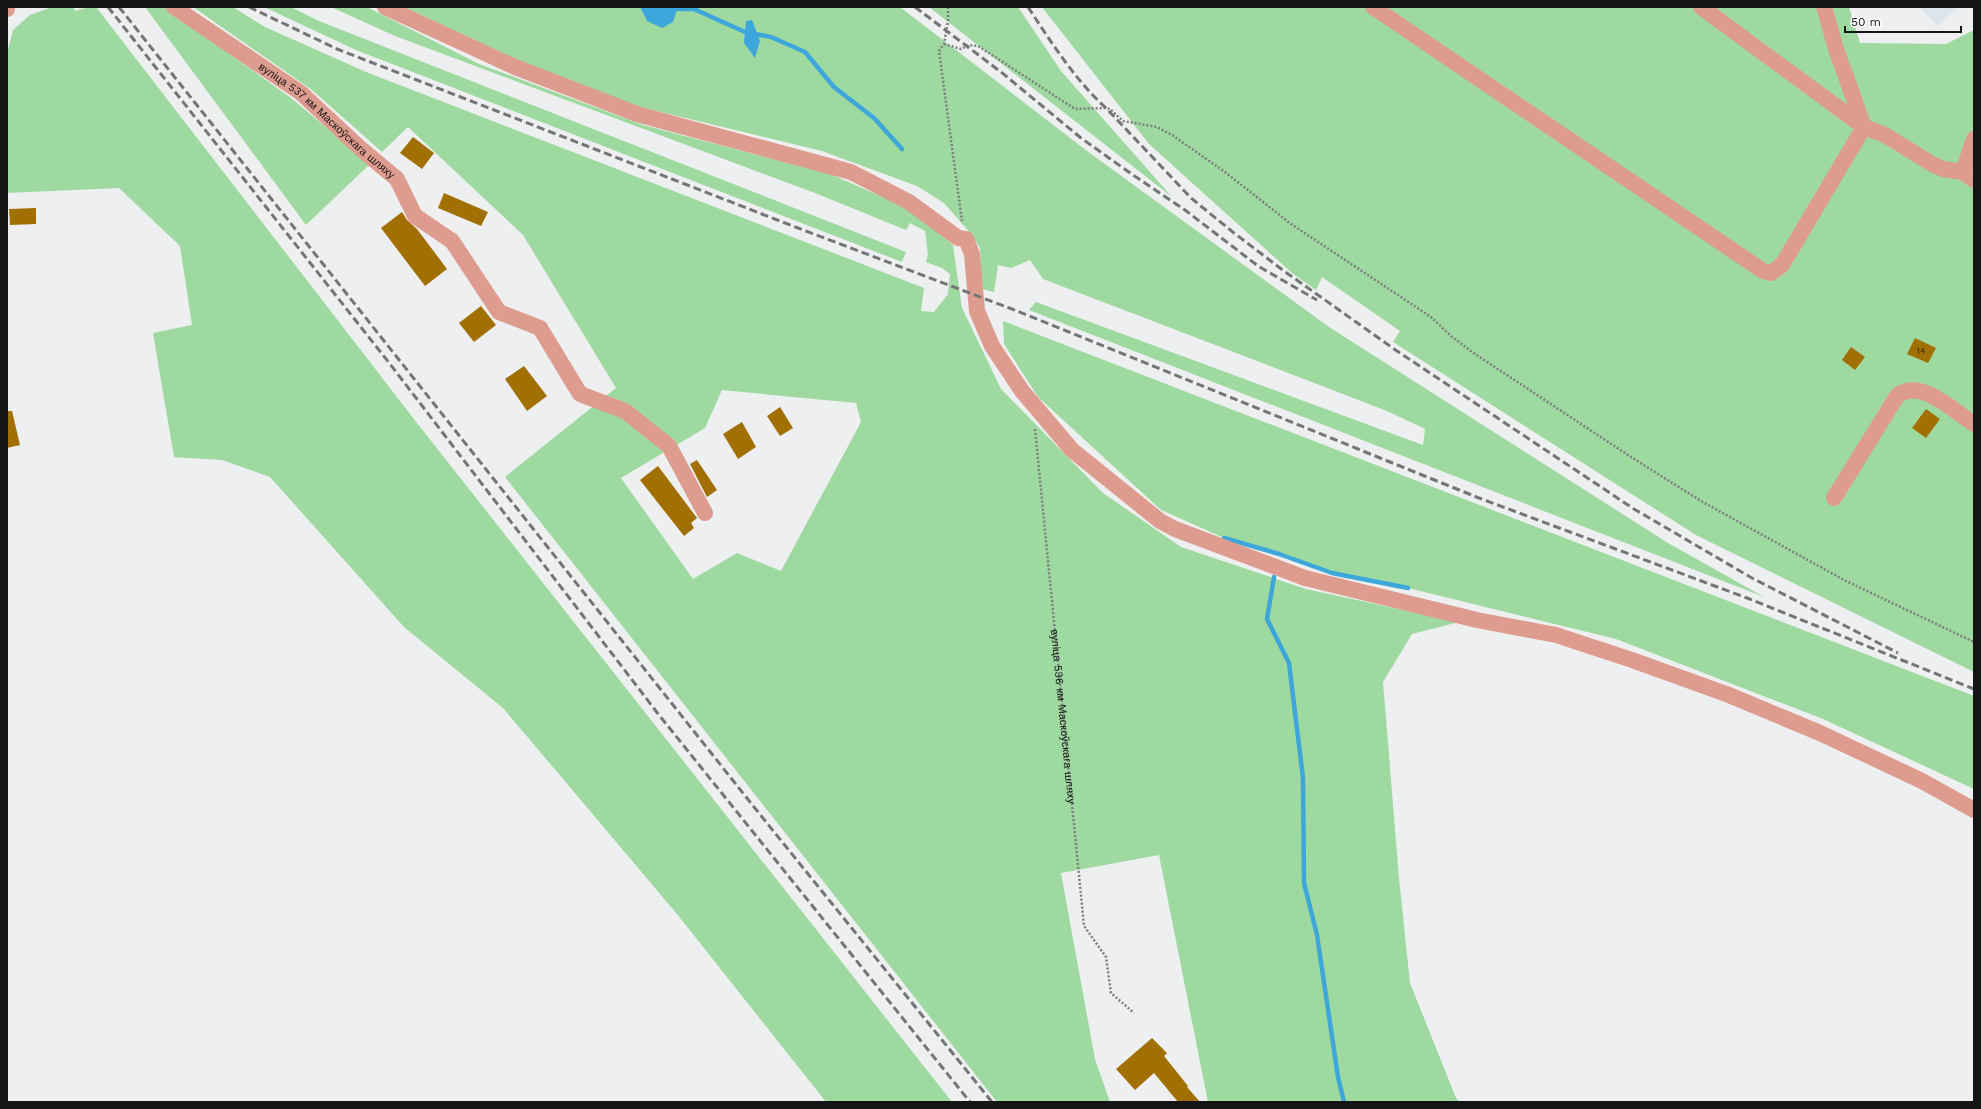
<svg xmlns="http://www.w3.org/2000/svg" width="1981" height="1109" font-family="'Work Sans',sans-serif">
<style>
.built{fill:#dce4ec}
.green{fill:#9eda9f;fill-rule:evenodd}
.water{fill:#3da7db}
.lines{fill:none;stroke-linecap:round;stroke-linejoin:round}
.stream{stroke:#3da7db;stroke-width:4.5}
.building{fill:#a26f01}
.path{stroke:#7c7d7f;stroke-width:2.5;stroke-dasharray:2 2;stroke-linecap:butt}
.minor{stroke:#de9c8f;stroke-width:16}
.rail{stroke:#737576;stroke-width:3;stroke-dasharray:8 4;stroke-linecap:butt}
.labels{text-anchor:middle;stroke-width:3;stroke-linejoin:round;paint-order:stroke}
.number-label{font-size:9px;fill:#372b10}
.street-label{font-size:11px;fill:#131415;stroke:#fafcfe}
</style>
<rect width="100%" height="100%" fill="#edeff1"/>
<!-- built -->
<path class="built" d="M 1920,7 L 1958,7 L 1937,26 Z"/>
<!-- green -->
<path class="green" d="M 52,7 L 73,7 L 75,11 L 89,7 L 96,7 L 417,423 L 952,1102 L 826,1102 L 677,914 L 503,708 L 404,627 L 270,477 L 222,460 L 174,457 L 153,333 L 192,325 L 180,246 L 119,188 L 7,193 L 7,54 L 13,30 L 30,15 Z
M 145,7 L 164,7 L 291,98 L 370,164 L 306,225 Z
M 193,7 L 233,7 L 265,27 L 366,72 L 924,288 L 921,311 L 934,312 L 948,294 L 950,274 L 942,268 L 926,262 L 928,254 L 925,231 L 910,223 L 906,230 L 815,193 L 395,36 L 331,7 L 367,7 L 479,64 L 643,125 L 830,174 L 908,208 L 953,245 L 962,308 L 1001,389 L 1103,493 L 1181,547 L 1306,589 L 1459,622 L 1412,634 L 1383,682 L 1399,878 L 1410,983 L 1456,1098 L 1460,1102 L 1208,1102 L 1159,855 L 1061,873 L 1095,1059 L 1110,1102 L 997,1102 L 505,477 L 616,388 L 523,235 L 408,127 L 382,152 L 312,90 ZM 722,390 L 856,403 L 861,422 L 781,571 L 737,553 L 693,579 L 621,478 L 705,428 Z
M 264,7 L 291,7 L 319,21 L 906,252 L 902,262 L 356,50 Z
M 404,7 L 640,7 L 647,21 L 677,9 L 674,7 L 900,7 L 1087,151 L 1329,327 L 1668,543 L 1764,597 L 1029,310 L 1036,302 L 1423,445 L 1425,429 L 1387,411 L 1043,279 L 1030,260 L 1011,268 L 998,265 L 994,292 L 982,289 L 980,248 L 971,234 L 944,203 L 917,186 L 822,151 L 628,104 L 529,65 Z
M 929,7 L 1018,7 L 1061,71 L 1172,197 Z
M 1042,7 L 1849,7 L 1860,43 L 1946,44 L 1974,30 L 1974,672 L 1696,535 L 1393,342 L 1400,331 L 1322,277 L 1316,290 L 1292,273 L 1149,144 Z
M 1003,321 L 1974,696 L 1974,789 L 1823,719 L 1616,639 L 1408,588 L 1332,573 L 1279,554 L 1224,538 L 1161,510 L 1038,397 L 1004,344 Z"/>
<!-- water -->
<path class="water" d="M 640,7 L 674,7 L 677,9 L 673,22 L 662,28 L 647,21 Z
M 752,20 L 760,41 L 755,58 L 744,43 L 746,21 Z"/>
<g class="lines">
<!-- stream -->
<path class="stream" d="M 677,9 L 694,9 L 745,32 L 771,37 L 805,52 L 834,87 L 874,118 L 902,149
M 1224,538 L 1279,554 L 1332,573 L 1408,588
M 1274,577 L 1267,619 L 1289,663 L 1303,778 L 1304,883 L 1317,935 L 1338,1077 L 1344,1102"/>
</g>
<!-- building -->
<path class="building" d="M 413,137 L 434,153 L 422,169 L 400,153 Z
M 444,193 L 488,212 L 481,226 L 438,208 Z
M 36,208 L 36,224 L 10,225 L 9,209 Z
M 402,212 L 407,220 L 417,229 L 447,269 L 425,286 L 381,228 Z
M 481,306 L 496,325 L 474,342 L 459,323 Z
M 1915,338 L 1936,348 L 1928,363 L 1907,354 Z
M 1851,347 L 1865,357 L 1855,370 L 1842,360 Z
M 524,366 L 547,396 L 527,411 L 505,379 Z
M 780,407 L 793,428 L 780,436 L 767,416 Z
M 1926,409 L 1940,419 L 1926,438 L 1912,428 Z
M 7,411 L 12,411 L 20,445 L 7,448 Z
M 742,422 L 756,447 L 738,459 L 723,434 Z
M 697,460 L 717,490 L 707,497 L 690,464 Z
M 658,466 L 697,518 L 691,523 L 694,528 L 684,536 L 640,480 Z
M 1152,1038 L 1167,1053 L 1164,1056 L 1188,1086 L 1187,1087 L 1200,1102 L 1178,1102 L 1154,1073 L 1135,1090 L 1116,1069 Z"/>
<g class="lines">
<!-- path -->
<g class="path">
<path d="M 948,7 L 948,21 L 944,44 L 939,51 L 962,221"/>
<path d="M 944,44 L 961,49 L 969,45 L 978,46 L 1075,109 L 1106,108 L 1110,109 L 1123,121 L 1157,127 L 1172,135 L 1225,172 L 1291,224 L 1431,317 L 1451,336 L 1472,352 L 1631,457 L 1701,501 L 1844,580 L 1974,642"/>
<path id="s1" d="M 1035,429 L 1084,926 L 1106,957 L 1111,993 L 1134,1013"/>
</g>
<!-- minor -->
<g class="minor">
<path id="s2" d="M 174,7 L 301,93 L 361,149 L 397,179 L 415,216 L 452,241 L 499,312 L 540,328 L 580,394 L 625,411 L 669,446 L 705,513"/>
<path d="M 385,7 L 515,67 L 637,114 L 851,172 L 909,202 L 958,238 L 966,239 L 972,254 L 977,311 L 992,346 L 1022,391 L 1072,450 L 1160,521 L 1175,529 L 1305,578 L 1477,620 L 1556,635 L 1632,660 L 1729,695 L 1820,733 L 1922,781 L 1974,810"/>
<path d="M 1373,7 L 1763,271 L 1771,273 L 1782,265 L 1864,127 L 1836,49 L 1824,7"/>
<path d="M 1701,7 L 1864,127 L 1885,135 L 1932,164 L 1943,169 L 1963,172 L 1974,180"/>
<path d="M 7,9 L 7,7"/>
<path d="M 1963,172 L 1974,139"/>
<path d="M 1834,498 L 1897,396 C 1919,377 1954,411 1974,424"/>
</g>
<!-- rail -->
<path class="rail" d="M 108,7 L 390,364 L 659,715 L 970,1102
M 119,7 L 754,807 L 992,1102
M 249,7 L 337,49 L 798,228 L 1012,309 L 1479,498 L 1747,598 L 1974,689
M 915,7 L 1001,72 L 1081,138 L 1133,175 L 1185,210 L 1258,266 L 1317,300
M 1028,7 C 1051,42 1075,80 1106,108 L 1191,198 L 1234,233 L 1284,271 L 1397,351 L 1634,509 L 1752,578 L 1898,653"/>
</g>
<g class="labels">
<!-- number labels -->
<g class="number-label">
<text x="1921" y="354">14</text>
</g>
<!-- street labels -->
<g class="street-label">
<text dy="4" stroke="none"><textPath href="#s2" startOffset="191">вуліца 537 км Маскоўскага шляху</textPath></text>
<text dy="4" stroke="none"><textPath href="#s1" startOffset="289">вуліца 536 км Маскоўскага шляху</textPath></text>
</g>
</g>
<!-- border -->
<rect width="1981" height="1109" fill="none" stroke="#131415" stroke-width="16"/>
<!-- scale -->
<path d="M1845 26v6h116v-6" fill="none" stroke="#131415" stroke-width="2"/>
<text x="1851" y="26" font-size="12" fill="#131415" stroke="#fafcfe" stroke-width="3" paint-order="stroke">50 m</text>
</svg>
